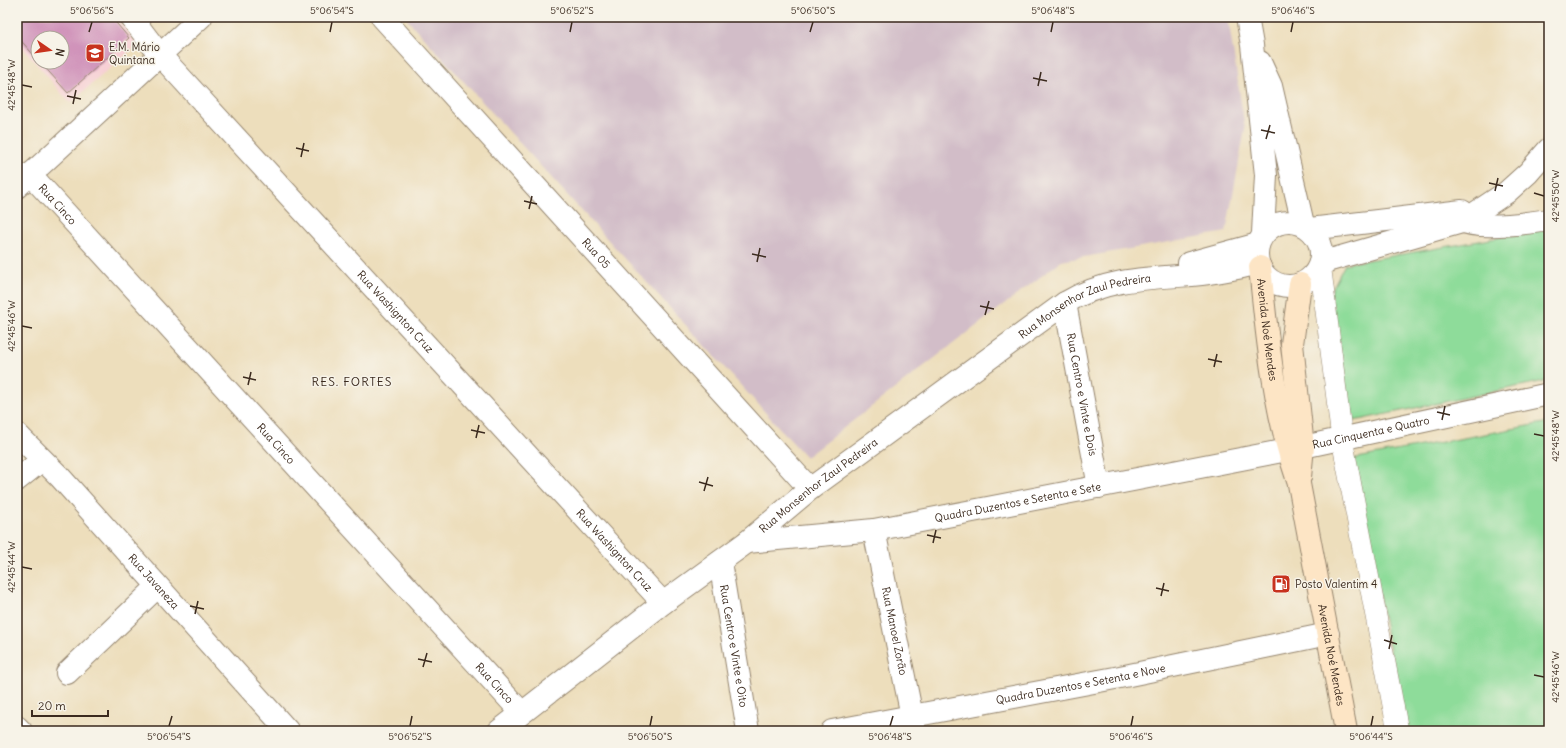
<svg xmlns="http://www.w3.org/2000/svg" width="1566" height="748" font-family="Delius,sans-serif">
<style>
.built{fill:#f7cfd4;fill-rule:evenodd}
.industrial{fill:#d2bdc8}
.green{fill:#8edc9a;stroke:#64835c}
.building{fill:#d093ba}
.lines{fill:none;stroke-linecap:round;stroke-linejoin:round}
.pedestrian-casing{stroke:#94846d;stroke-width:22}
.minor-casing{stroke:#94846d;stroke-width:24}
.tertiary-casing{stroke:#94846d;stroke-width:24}
.secondary-casing{stroke:#94846d;stroke-width:24}
.pedestrian{stroke:#fff;stroke-width:21}
.minor{stroke:#fff;stroke-width:22}
.tertiary{stroke:#fff;stroke-width:22}
.secondary{stroke:#fde5c5;stroke-width:22}
.ticks{fill:none;stroke:#3b2a1e;stroke-width:1.5}
.labels{text-anchor:middle;stroke-width:3;stroke-linejoin:round;paint-order:stroke}
.poi-label{font-size:11px;fill:#3b2a1e;stroke:#f7f3e8;text-anchor:start}
.street-label{font-size:11px;fill:#3b2a1e;stroke:#f7f3e8}
.neighbourhood-label{font-size:12px;letter-spacing:1px;fill:#3b2a1e;stroke:#f7f3e8}
.neatline{fill:none;stroke:#3b2a1e;stroke-width:1.5}
.ticks-label{font-size:10px;text-anchor:middle;fill:#3b2a1e}
</style>
<rect width="100%" height="100%" fill="#f7f3e8"/>
<filter id="ink" filterUnits="userSpaceOnUse"><feTurbulence type="fractalNoise" baseFrequency=".025" numOctaves="2"/><feDisplacementMap in="SourceGraphic" scale="8" xChannelSelector="R" yChannelSelector="G"/><feConvolveMatrix kernelMatrix="1 2 1 2 8 2 1 2 1" color-interpolation-filters="sRGB"/></filter>
<filter id="wash" filterUnits="userSpaceOnUse"><feTurbulence type="fractalNoise" baseFrequency=".012" numOctaves="4" result="noise"/><feDisplacementMap in="SourceGraphic" scale="16" xChannelSelector="R" yChannelSelector="G"/><feGaussianBlur stdDeviation="0.9" result="paint"/><feColorMatrix in="noise" values="0 0 0 0 0 0 0 0 0 0 0 0 0 0 0 0 0 1.4 0 .05"/><feComposite in="paint" operator="in"/></filter>
<g filter="url(#wash)">
<rect width="100%" height="100%" fill="#eddebc"/>
<!-- built -->
<path class="built" d="M 17,17 L 115,17 L 138,44 L 70,103 L 17,41 ZM 38,38 L 62,38 L 62,62 L 38,62 Z"/>
<!-- industrial -->
<path class="industrial" d="M 405,17 L 1228,17 L 1245,129 L 1226,232 L 1061,261 L 806,457 Z"/>
<!-- green -->
<path class="green" d="M 1549,229 L 1549,380 L 1344,423 L 1329,295 L 1345,264 Z
M 1549,422 L 1549,731 L 1406,731 L 1352,459 Z"/>
<g id="blocks">
<!-- building -->
<path class="building" d="M 17,17 L 111,17 L 129,38 L 68,93 L 40,62 L 62,62 L 62,38 L 38,38 L 38,60 L 17,36 Z"/>
</g>
</g>
<g filter="url(#ink)">
<use href="#blocks" fill-opacity="0" stroke="#94846d" stroke-width="1"/>
<g class="lines">
<!-- pedestrian casing -->
<g class="pedestrian-casing">
<path id="pedestrian" d="M 1320,263 L 1342,439 L 1398,731"/>
</g>
<!-- minor casing -->
<g class="minor-casing">
<g id="minor">
<path id="s1" d="M 131,17 L 160,55 L 663,603"/>
<path id="s2" d="M 382,17 L 810,489"/>
<path id="s3" d="M 30,174 L 521,712"/>
<path d="M 17,187 L 201,17"/>
<path d="M 1451,214 C 1455,216 1458,220 1461,221 C 1479,230 1529,223 1549,220"/>
<path d="M 1189,263 L 1258,244"/>
<path id="s4" d="M 1065,303 L 1099,487"/>
<path id="s5" d="M 17,434 L 60,477 L 288,731"/>
<path d="M 17,480 L 42,460"/>
<path id="s6" d="M 874,530 L 915,731"/>
<path id="s7" d="M 747,542 L 874,530 L 1303,447 L 1549,394"/>
<path id="s8" d="M 720,562 L 748,731"/>
<path d="M 67,673 L 157,587"/>
<path d="M 17,727 L 21,731"/>
<path id="s9" d="M 499,731 L 663,603 L 747,542 L 810,489 L 1065,303 C 1104,279 1147,278 1192,275 C 1214,273 1236,268 1258,264"/>
<path id="s10" d="M 832,731 L 1115,678 L 1328,634"/>
</g>
</g>
<!-- tertiary casing -->
<g class="tertiary-casing">
<path id="tertiary" d="M 1247,17 L 1252,45 L 1266,175 L 1263,233
M 1260,62 L 1271,86 L 1303,224
M1257 254a32 32 0 1 1 64 0a32 32 0 1 1-64 0Z
M 1310,229 L 1462,211
M 1320,263 L 1462,222 L 1507,192 L 1528,173 L 1549,149"/>
</g>
<!-- secondary casing -->
<g class="secondary-casing">
<g id="secondary">
<path id="s11" d="M 1260,267 C 1267,340 1275,415 1299,484 L 1346,731"/>
<path d="M 1300,284 L 1292,344 L 1303,447 L 1300,477"/>
</g>
</g>
<!-- pedestrian -->
<use href="#pedestrian" class="pedestrian"/>
<!-- minor -->
<use href="#minor" class="minor"/>
<!-- tertiary -->
<use href="#tertiary" class="tertiary"/>
<!-- secondary -->
<use href="#secondary" class="secondary"/>
</g>
</g>
<!-- ticks -->
<path class="ticks" d="M 89,32 L 92,22M 330,32 L 332,22M 570,32 L 572,22M 810,32 L 813,22M 1051,32 L 1053,22M 1291,32 L 1293,22M 1033,78 L 1047,81M 22,85 L 32,87M 1038,86 L 1041,72M 67,96 L 81,99M 73,104 L 76,90M 1261,130 L 1275,133M 1266,139 L 1270,125M 296,148 L 309,151M 301,157 L 304,143M 1489,183 L 1503,186M 1495,191 L 1498,178M 1534,193 L 1544,196M 524,201 L 537,204M 529,209 L 532,196M 752,254 L 766,257M 757,262 L 760,248M 980,306 L 994,309M 985,315 L 989,301M 22,326 L 32,328M 1208,359 L 1222,362M 1214,367 L 1217,354M 243,377 L 256,380M 248,385 L 251,372M 1437,412 L 1450,415M 1442,420 L 1445,406M 471,430 L 485,433M 1534,434 L 1544,436M 476,438 L 479,425M 699,482 L 713,486M 704,491 L 708,477M 927,535 L 941,538M 933,543 L 936,530M 22,567 L 32,569M 1156,588 L 1169,591M 1161,596 L 1164,583M 190,606 L 204,609M 195,614 L 198,601M 1384,640 L 1397,644M 1389,649 L 1392,635M 418,659 L 432,662M 423,667 L 427,653M 1534,675 L 1544,677M 169,726 L 172,716M 410,726 L 412,716M 650,726 L 652,716M 890,726 L 893,716M 1131,726 L 1133,716M 1371,726 L 1373,716"/>
<!-- icons -->
<defs>
<g id="school-square" transform="scale(1)"><rect x="-9" y="-9" width="18" height="18" rx="4" fill="#c8321e" stroke="#f7f3e8"/><path d="M0-5L7-2L0 1L-7-2ZM-4 1L0 2.5L4 1V4Q0 6-4 4Z" fill="#fff"/></g>
<g id="fuel-square" transform="scale(1)"><rect x="-9" y="-9" width="18" height="18" rx="4" fill="#c8321e" stroke="#f7f3e8"/><path d="M-5.5-6h7V0h2V4h1.3V-2.5L3-4.5l.8-.8L6-3V5H2.5V1h-1V6h-7ZM-4.2-4.7v3.2H.2V-4.7Z" fill="#fff"/></g>
</defs>
<g fill-rule="evenodd">
<use href="#school-square" x="95" y="53"/>
<use href="#fuel-square" x="1281" y="584"/>
</g>
<g class="labels">
<!-- poi labels -->
<g class="poi-label">
<text x="109" y="51">E.M. Mário<tspan x="109" dy="13">Quintana</tspan></text>
<text x="1295" y="588">Posto Valentim 4</text>
</g>
<!-- street labels -->
<g class="street-label">
<text dy="4" stroke="none"><textPath href="#s3" startOffset="41">Rua Cinco</textPath></text>
<text dy="4" stroke="none"><textPath href="#s2" startOffset="319">Rua 05</textPath></text>
<text dy="4" stroke="none"><textPath href="#s9" startOffset="727">Rua Monsenhor Zaul Pedreira</textPath></text>
<text dy="4" stroke="none"><textPath href="#s1" startOffset="396">Rua Washignton Cruz</textPath></text>
<text dy="4" stroke="none"><textPath href="#s11" startOffset="63">Avenida Noé Mendes</textPath></text>
<text dy="4" stroke="none"><textPath href="#s4" startOffset="93">Rua Centro e Vinte e Dois</textPath></text>
<text dy="4" stroke="none"><textPath href="#s7" startOffset="634">Rua Cinquenta e Quatro</textPath></text>
<text dy="4" stroke="none"><textPath href="#s3" startOffset="365">Rua Cinco</textPath></text>
<text dy="4" stroke="none"><textPath href="#s9" startOffset="403">Rua Monsenhor Zaul Pedreira</textPath></text>
<text dy="4" stroke="none"><textPath href="#s7" startOffset="274">Quadra Duzentos e Setenta e Sete</textPath></text>
<text dy="4" stroke="none"><textPath href="#s1" startOffset="720">Rua Washignton Cruz</textPath></text>
<text dy="4" stroke="none"><textPath href="#s5" startOffset="201">Rua Javaneza</textPath></text>
<text dy="4" stroke="none"><textPath href="#s6" startOffset="103">Rua Manoel Zorão</textPath></text>
<text dy="4" stroke="none"><textPath href="#s8" startOffset="85">Rua Centro e Vinte e Oito</textPath></text>
<text dy="4" stroke="none"><textPath href="#s11" startOffset="395">Avenida Noé Mendes</textPath></text>
<text dy="4" stroke="none"><textPath href="#s3" startOffset="689">Rua Cinco</textPath></text>
<text dy="4" stroke="none"><textPath href="#s10" startOffset="253">Quadra Duzentos e Setenta e Nove</textPath></text>
</g>
<!-- neighbourhood labels -->
<g class="neighbourhood-label">
<text x="352" y="386">RES. FORTES</text>
</g>
</g>
<!-- margin -->
<rect width="1566" height="748" fill="none" stroke="#f7f3e8" stroke-width="44"/>
<!-- north arrow -->
<g transform="translate(50 50) rotate(103)"><circle r="19" fill="#f7f3e8" stroke="#aca397"/>
<path d="M0-3L7 15L0 10L-7 15Z" fill="#c8321e"/>
<text y="-6" font-size="11" font-weight="bold" text-anchor="middle" fill="#3b2a1e">N</text>
</g>
<!-- scale -->
<path d="M32 710v6h76v-6" fill="none" stroke="#3b2a1e" stroke-width="2"/>
<text x="38" y="710" font-size="12" fill="#3b2a1e" stroke="#f7f3e8" stroke-width="3" paint-order="stroke">20 m</text>
<rect x="22" y="22" width="1522" height="704" class="neatline"/>
<g class="ticks-label">
<text x="92" y="14">5°06'56"S</text>
<text x="332" y="14">5°06'54"S</text>
<text x="572" y="14">5°06'52"S</text>
<text x="813" y="14">5°06'50"S</text>
<text x="1053" y="14">5°06'48"S</text>
<text x="1293" y="14">5°06'46"S</text>
<text transform="translate(11 85) rotate(-90)" y="4">42°45'48"W</text>
<text transform="translate(1555 196) rotate(-90)" y="4">42°45'50"W</text>
<text transform="translate(11 326) rotate(-90)" y="4">42°45'46"W</text>
<text transform="translate(1555 436) rotate(-90)" y="4">42°45'48"W</text>
<text transform="translate(11 567) rotate(-90)" y="4">42°45'44"W</text>
<text transform="translate(1555 677) rotate(-90)" y="4">42°45'46"W</text>
<text x="169" y="740">5°06'54"S</text>
<text x="410" y="740">5°06'52"S</text>
<text x="650" y="740">5°06'50"S</text>
<text x="890" y="740">5°06'48"S</text>
<text x="1131" y="740">5°06'46"S</text>
<text x="1371" y="740">5°06'44"S</text>
</g>
</svg>
